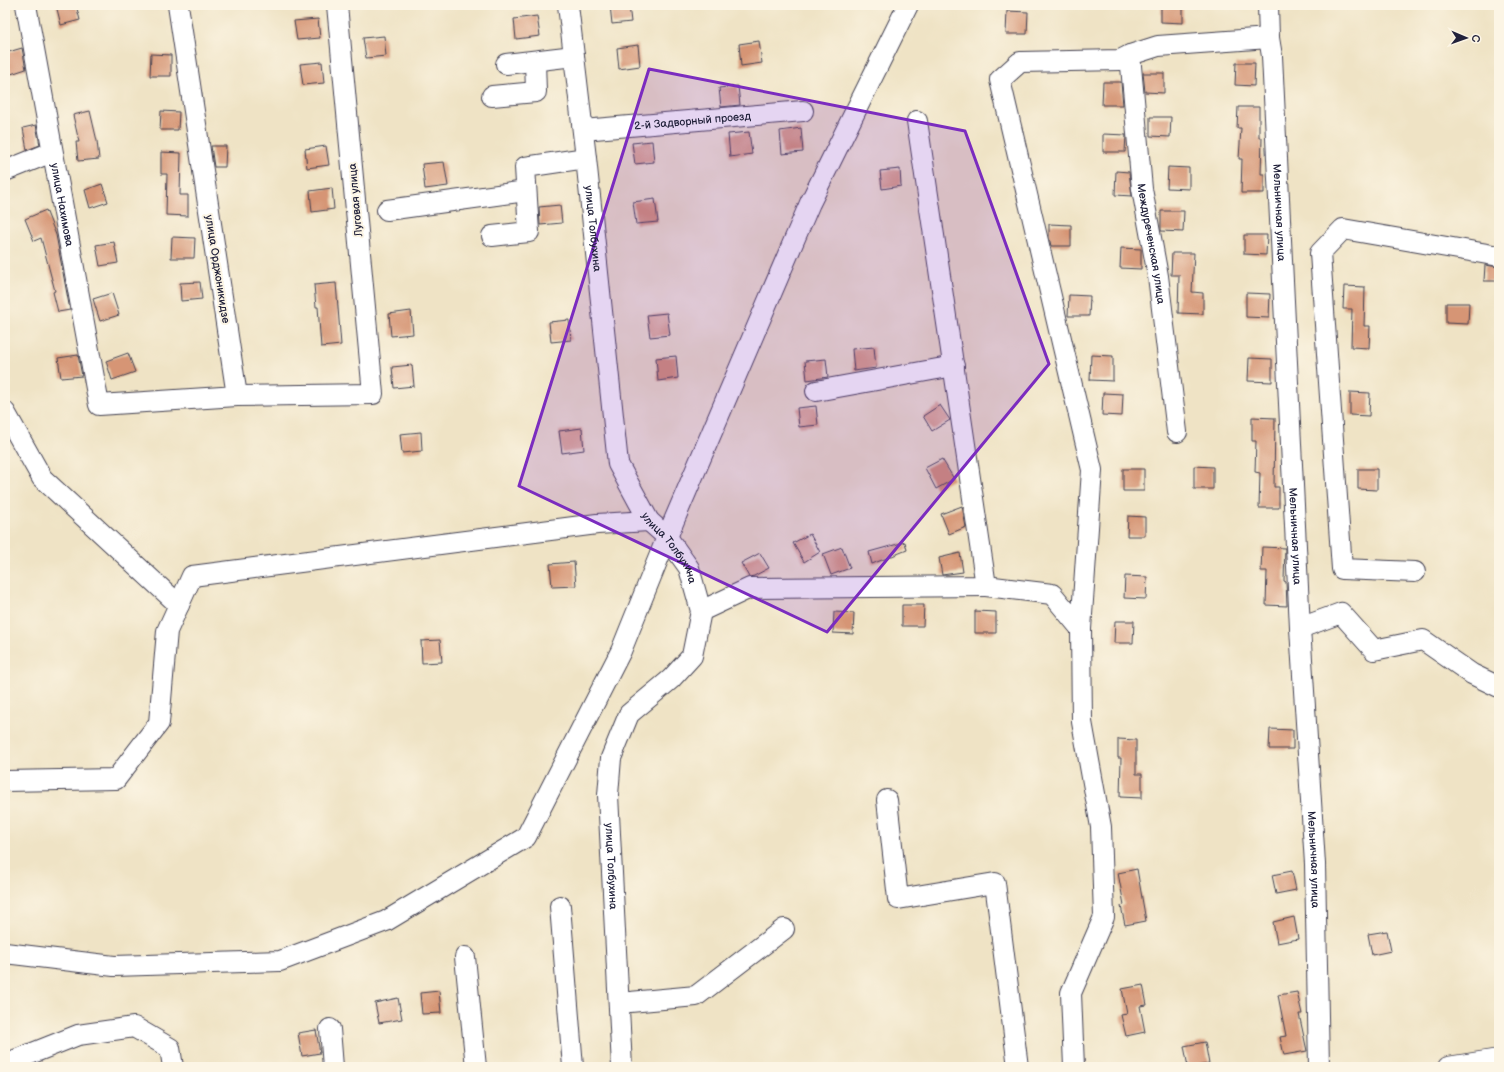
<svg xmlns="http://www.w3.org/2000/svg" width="1504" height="1072" font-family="'Balsamiq Sans',sans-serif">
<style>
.building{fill:#d69575}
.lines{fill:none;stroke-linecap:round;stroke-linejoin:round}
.minor-casing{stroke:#413f50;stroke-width:22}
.minor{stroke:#fff;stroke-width:20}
.marked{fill:#7b2cbf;fill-opacity:0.2;stroke:#7b2cbf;stroke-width:3;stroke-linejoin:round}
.labels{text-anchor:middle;stroke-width:4;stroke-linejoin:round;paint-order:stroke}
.street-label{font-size:11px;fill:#22223b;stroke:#fcf5e5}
</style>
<rect width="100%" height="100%" fill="#fcf5e5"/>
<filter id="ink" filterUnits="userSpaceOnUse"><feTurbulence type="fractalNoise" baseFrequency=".025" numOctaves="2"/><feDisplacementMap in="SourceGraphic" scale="8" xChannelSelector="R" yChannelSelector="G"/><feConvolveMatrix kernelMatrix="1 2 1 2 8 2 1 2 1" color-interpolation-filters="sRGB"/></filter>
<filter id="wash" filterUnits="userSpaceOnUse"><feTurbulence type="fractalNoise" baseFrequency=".012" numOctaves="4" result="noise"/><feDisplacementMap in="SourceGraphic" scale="16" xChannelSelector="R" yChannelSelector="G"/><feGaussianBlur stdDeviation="0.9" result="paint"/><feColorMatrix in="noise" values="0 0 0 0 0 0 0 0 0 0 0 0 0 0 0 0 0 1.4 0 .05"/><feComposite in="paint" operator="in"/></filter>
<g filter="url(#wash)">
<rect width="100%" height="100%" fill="#efe3c5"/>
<g id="blocks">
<!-- building -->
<path class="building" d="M 56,5 L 76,5 L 80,20 L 61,25 Z
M 610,5 L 629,5 L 631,22 L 612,24 Z
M 1161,5 L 1183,5 L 1183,23 L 1161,22 Z
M 1007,11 L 1028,12 L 1027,34 L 1006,34 Z
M 537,16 L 540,36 L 516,39 L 514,19 Z
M 318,19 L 320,38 L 297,40 L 294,21 Z
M 384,36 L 386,56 L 366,58 L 363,38 Z
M 759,41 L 762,63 L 741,66 L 739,44 Z
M 638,45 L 640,66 L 619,69 L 617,48 Z
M 22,48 L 26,69 L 11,74 L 5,53 Z
M 151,54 L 171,55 L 171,76 L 150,76 Z
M 322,62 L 324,83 L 303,85 L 300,64 Z
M 1236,63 L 1255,63 L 1254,86 L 1235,85 Z
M 1143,73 L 1164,73 L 1164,93 L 1145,92 Z
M 1103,82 L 1121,82 L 1123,105 L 1102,105 Z
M 738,86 L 740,105 L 721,107 L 719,88 Z
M 1238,107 L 1259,107 L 1259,138 L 1262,138 L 1261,174 L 1264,174 L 1264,193 L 1241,193 L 1242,159 L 1239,159 L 1241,128 L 1237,128 Z
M 90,111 L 97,141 L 99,159 L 78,161 L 76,142 L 79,142 L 73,115 Z
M 161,111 L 179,112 L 178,130 L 160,130 Z
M 1150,117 L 1171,117 L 1170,137 L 1150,136 Z
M 36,125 L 40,145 L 27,150 L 23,128 Z
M 801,128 L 803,152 L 782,154 L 780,131 Z
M 749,132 L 752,154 L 730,157 L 728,134 Z
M 1103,134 L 1126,135 L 1125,152 L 1103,152 Z
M 652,141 L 654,162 L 635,164 L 632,143 Z
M 211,146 L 226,146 L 225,167 L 214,167 Z
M 326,146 L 329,165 L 307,168 L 305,149 Z
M 161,152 L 181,153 L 180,195 L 188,195 L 188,216 L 166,215 L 167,174 L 161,174 Z
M 444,162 L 448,186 L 425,189 L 422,164 Z
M 1168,167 L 1189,168 L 1189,189 L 1167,188 Z
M 900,169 L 901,186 L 882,189 L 880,171 Z
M 1116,171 L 1129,172 L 1132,196 L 1115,195 Z
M 102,184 L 108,202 L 90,208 L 85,190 Z
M 332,188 L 334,209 L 312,212 L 310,191 Z
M 655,199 L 658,222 L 636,224 L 633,202 Z
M 560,205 L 562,223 L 540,225 L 539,207 Z
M 46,210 L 56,235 L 70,310 L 58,312 L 53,292 L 55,291 L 41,238 L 34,241 L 25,219 Z
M 1161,211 L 1184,211 L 1183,232 L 1161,231 Z
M 1049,224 L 1071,225 L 1071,246 L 1051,246 L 1049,237 Z
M 1244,235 L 1267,235 L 1266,255 L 1244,254 Z
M 172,237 L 195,238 L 194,258 L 171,258 Z
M 114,242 L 118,263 L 100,266 L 96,245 Z
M 1121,248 L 1141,249 L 1141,269 L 1120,268 Z
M 1172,253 L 1194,253 L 1192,292 L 1203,293 L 1203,314 L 1178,313 L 1179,275 L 1171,275 Z
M 1485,265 L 1499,267 L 1499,281 L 1484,281 Z
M 200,282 L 202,299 L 181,301 L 180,283 Z
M 336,283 L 341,345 L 321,347 L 318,307 L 316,307 L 314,285 Z
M 1344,286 L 1365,287 L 1364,326 L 1370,326 L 1369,348 L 1351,347 L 1352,309 L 1343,309 Z
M 112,293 L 119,315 L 100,321 L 93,299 Z
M 1246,293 L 1270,294 L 1269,318 L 1246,317 Z
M 1069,295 L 1090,296 L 1089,316 L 1068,316 Z
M 1446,303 L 1469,303 L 1468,324 L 1446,323 Z
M 411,311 L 413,334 L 391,336 L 389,314 Z
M 667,313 L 670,335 L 650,337 L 647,315 Z
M 569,320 L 571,340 L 551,342 L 549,322 Z
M 874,347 L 876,368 L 854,371 L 852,349 Z
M 128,353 L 135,372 L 112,380 L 106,361 Z
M 78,355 L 82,376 L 61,378 L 58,358 Z
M 1091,355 L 1113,356 L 1113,381 L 1090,380 Z
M 676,356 L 678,378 L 658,381 L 656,358 Z
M 1249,358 L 1272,359 L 1272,382 L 1248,381 Z
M 826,359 L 828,377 L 807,380 L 805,361 Z
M 412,365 L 414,386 L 394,388 L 392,367 Z
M 1350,392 L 1370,393 L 1369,416 L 1350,415 Z
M 1103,393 L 1123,394 L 1122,416 L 1102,415 Z
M 940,405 L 950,420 L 932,431 L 923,416 Z
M 816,406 L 818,425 L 799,427 L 797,408 Z
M 1252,417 L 1275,418 L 1274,487 L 1279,487 L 1279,508 L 1259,508 L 1260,473 L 1255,472 L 1256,441 L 1252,441 Z
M 582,428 L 584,450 L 562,453 L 559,431 Z
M 421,432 L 422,451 L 402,453 L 400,434 Z
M 942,459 L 954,479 L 936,489 L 925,468 Z
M 1194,466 L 1213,467 L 1213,489 L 1194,489 Z
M 1123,469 L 1144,469 L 1144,491 L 1123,491 Z
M 1358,469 L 1377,469 L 1377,490 L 1358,489 Z
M 962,506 L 966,527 L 949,534 L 941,514 Z
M 1128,516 L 1145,517 L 1145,536 L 1127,536 Z
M 810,534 L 820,552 L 804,562 L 793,543 Z
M 905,542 L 907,550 L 872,564 L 869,552 Z
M 842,547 L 850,568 L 831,575 L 823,554 Z
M 1262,547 L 1285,548 L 1284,581 L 1286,582 L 1287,606 L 1266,605 L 1267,571 L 1261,571 Z
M 760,553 L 769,568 L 754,576 L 749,577 L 741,563 Z
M 960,553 L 963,572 L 942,575 L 939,558 Z
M 574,562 L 576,586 L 552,587 L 550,564 Z
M 1125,576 L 1147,577 L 1146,599 L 1124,598 Z
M 902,605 L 924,605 L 923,626 L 902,626 Z
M 975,611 L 996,612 L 996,633 L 975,633 Z
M 834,612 L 854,613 L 853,634 L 833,633 Z
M 1115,621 L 1134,621 L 1133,643 L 1114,643 Z
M 440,640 L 442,662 L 422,663 L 421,641 Z
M 1270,729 L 1293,730 L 1293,749 L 1269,749 Z
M 1118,739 L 1136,740 L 1136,774 L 1142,774 L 1142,798 L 1120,797 L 1121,758 L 1118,758 Z
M 1137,869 L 1146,921 L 1125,925 L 1121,906 L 1124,905 L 1118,873 Z
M 1292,871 L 1296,890 L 1276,894 L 1272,875 Z
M 1294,917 L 1298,939 L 1277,943 L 1273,922 Z
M 1387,931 L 1391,951 L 1372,955 L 1368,934 Z
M 1143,985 L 1147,1005 L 1140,1006 L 1145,1032 L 1126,1036 L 1121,1015 L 1127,1014 L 1122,989 Z
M 439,991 L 441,1013 L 422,1014 L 420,993 Z
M 1297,992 L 1302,1014 L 1299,1014 L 1307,1051 L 1284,1055 L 1280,1037 L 1286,1036 L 1278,995 Z
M 398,998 L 402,1019 L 379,1023 L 375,1003 Z
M 316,1030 L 320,1053 L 302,1056 L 298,1033 Z
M 1205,1042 L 1209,1064 L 1188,1067 L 1184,1046 Z"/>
</g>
</g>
<g filter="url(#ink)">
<use href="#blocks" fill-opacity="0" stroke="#413f50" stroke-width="1"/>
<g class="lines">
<!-- minor casing -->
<g class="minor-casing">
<g id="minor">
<path id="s1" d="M 26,5 L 99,405 L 237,396 L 178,5"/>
<path id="s2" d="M 568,5 L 586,158 L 618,464 L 649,521 L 667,537 L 689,568 L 701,611 L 692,656 L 671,679 L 629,714 L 611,758 L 608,795 L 622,1067"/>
<path id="s3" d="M 1268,5 L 1269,38 L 1272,56 L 1300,628 L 1315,864 L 1319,1067"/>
<path id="s4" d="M 1130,55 L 1142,189 L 1158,276 L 1177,432"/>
<path d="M 506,64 L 574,56"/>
<path d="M 492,96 L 536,92 L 535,61"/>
<path id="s5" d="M 583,130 L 803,111"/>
<path d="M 5,171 L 52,152"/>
<path d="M 387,210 L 526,191"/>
<path d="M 492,236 L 529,232 L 525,167 L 586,158"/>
<path d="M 816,391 L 954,366"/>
<path d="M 237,396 L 373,394 L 337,5"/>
<path d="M 5,412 L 42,478 L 179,605"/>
<path d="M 1415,572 L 1342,569 L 1320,253 L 1343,229 L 1499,256"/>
<path d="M 986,586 L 1052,594 L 1081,629 L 1092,470 L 1000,80 L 1020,62 L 1120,60 L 1130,55 L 1158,46 L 1269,38"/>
<path d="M 701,611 L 750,588 L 986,586 L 917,121"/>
<path d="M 1300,628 L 1341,613 L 1374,650 L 1423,640 L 1472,674 L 1499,687"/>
<path d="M 5,781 L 116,779 L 159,723 L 167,631 L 192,576 L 597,524 L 649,521"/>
<path d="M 887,800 L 898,899 L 995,883 L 1018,1067"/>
<path d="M 560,906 L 573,1067"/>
<path d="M 5,953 L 114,966 L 280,961 L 386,921 L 526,837 L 621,651 L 667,537 L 810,203 L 908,5"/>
<path d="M 465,957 L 476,1067"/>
<path d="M 619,1003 L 696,996 L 784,929"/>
<path d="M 330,1029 L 333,1067"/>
<path d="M 5,1064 L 78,1035 L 134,1027 L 170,1048 L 173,1067"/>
<path d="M 1074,1067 L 1071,993 L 1104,917 L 1101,827 L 1082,722 L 1081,629"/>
<path d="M 1448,1067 L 1499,1059"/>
</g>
</g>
<!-- minor -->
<use href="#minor" class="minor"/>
</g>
</g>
<!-- marked area -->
<path class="marked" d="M 649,69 L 965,131 L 1049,364 L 827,632 L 519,486 Z"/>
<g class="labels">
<!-- street labels -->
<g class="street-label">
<text dy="4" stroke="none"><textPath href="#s5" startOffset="110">2-й Задворный проезд</textPath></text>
<text transform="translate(355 200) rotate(-95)" y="4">Луговая улица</text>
<text dy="4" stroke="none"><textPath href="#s1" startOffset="203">улица Нахимова</textPath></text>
<text dy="4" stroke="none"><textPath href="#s3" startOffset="208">Мельничная улица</textPath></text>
<text dy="4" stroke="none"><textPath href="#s2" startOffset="225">улица Толбухина</textPath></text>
<text dy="4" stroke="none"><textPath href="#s4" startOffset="190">Междуреченская улица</textPath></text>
<text transform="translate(218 269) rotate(81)" y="4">улица Орджоникидзе</text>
<text dy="4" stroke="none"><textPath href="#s3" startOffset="532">Мельничная улица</textPath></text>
<text dy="4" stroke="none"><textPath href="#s2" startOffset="561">улица Толбухина</textPath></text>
<text dy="4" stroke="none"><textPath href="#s3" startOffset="856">Мельничная улица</textPath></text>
<text dy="4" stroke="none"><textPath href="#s2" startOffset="921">улица Толбухина</textPath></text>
</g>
</g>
<!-- margin -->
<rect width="1504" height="1072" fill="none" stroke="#fcf5e5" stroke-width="20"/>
<!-- north arrow -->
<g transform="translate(1466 38) rotate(92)" stroke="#fcf5e5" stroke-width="3" paint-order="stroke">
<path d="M0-3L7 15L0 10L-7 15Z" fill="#22223b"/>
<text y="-6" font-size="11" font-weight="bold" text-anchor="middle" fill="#22223b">С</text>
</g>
</svg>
